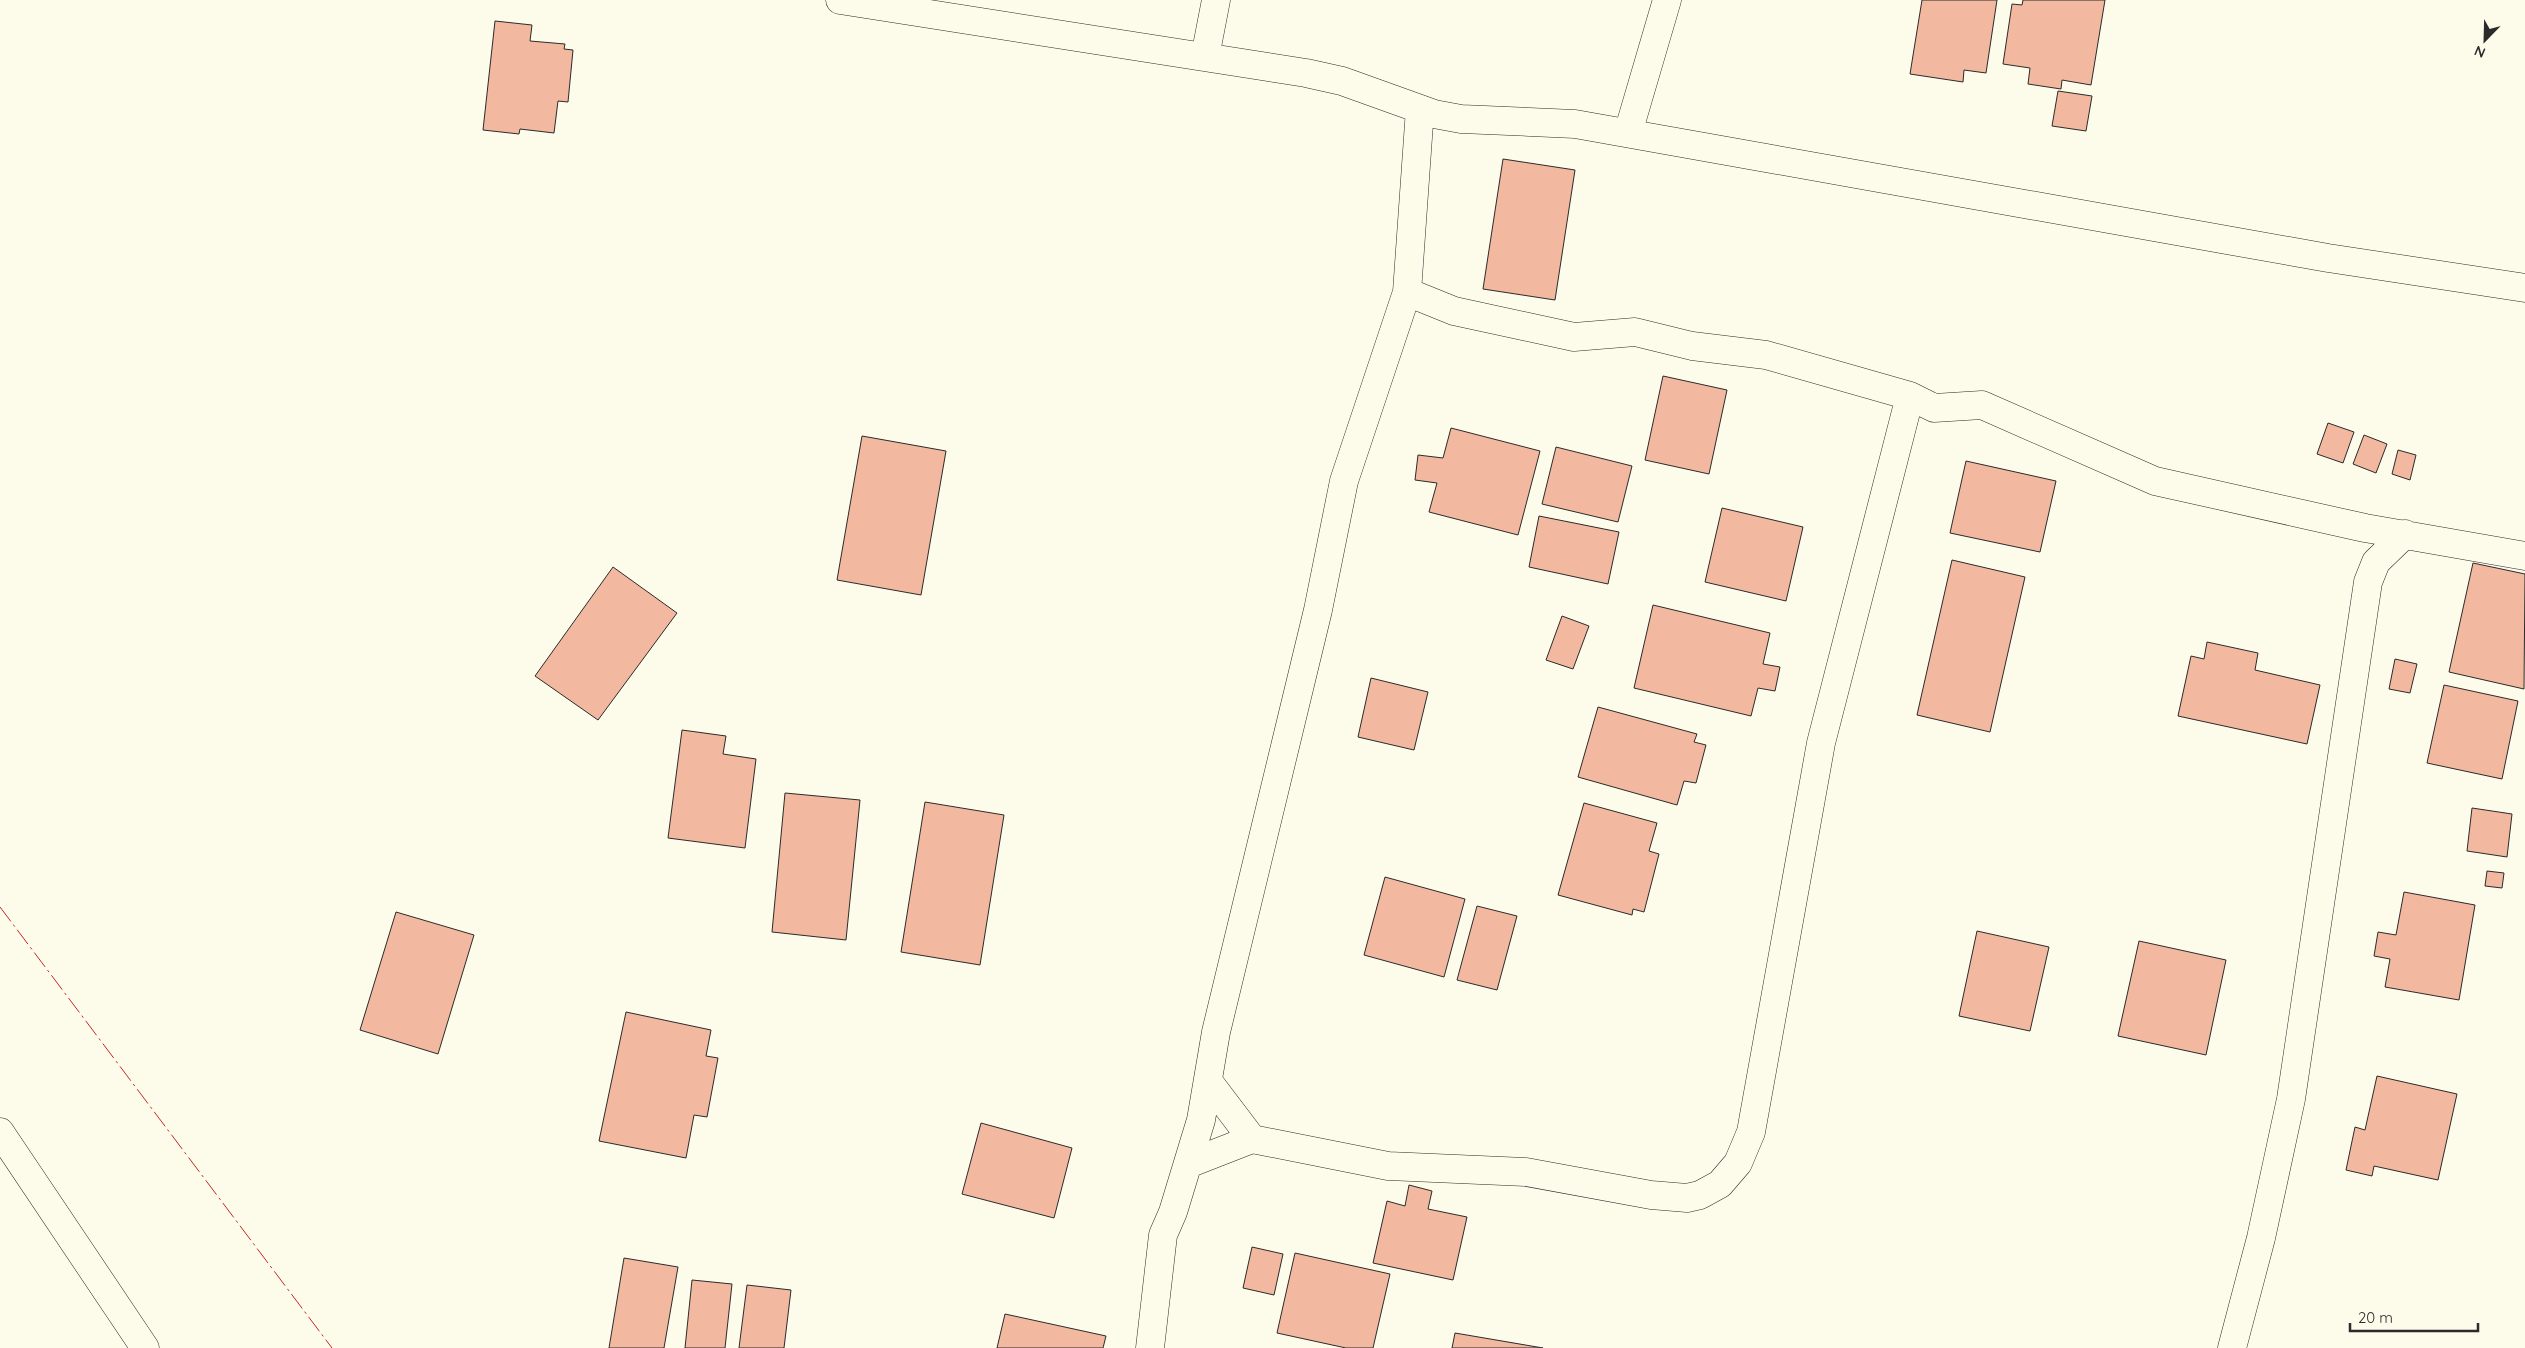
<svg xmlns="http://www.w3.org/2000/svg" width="2525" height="1348" font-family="Quicksand,sans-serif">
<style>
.building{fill:#f2b8a0;stroke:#2b2b2b}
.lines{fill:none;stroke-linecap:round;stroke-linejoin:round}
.minor-casing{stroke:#2b2b2b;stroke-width:29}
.minor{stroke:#fdfbea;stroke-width:28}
.power{stroke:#c62828;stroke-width:1;stroke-dasharray:18 4 2.5 4;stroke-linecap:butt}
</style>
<rect width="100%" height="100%" fill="#fdfbea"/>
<!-- building -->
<path class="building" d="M 1922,0 L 1997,0 L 1986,73 L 1964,70 L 1963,82 L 1910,74 Z
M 2023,0 L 2105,0 L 2091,85 L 2062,80 L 2061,89 L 2028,84 L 2030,68 L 2003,64 L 2012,4 L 2022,5 Z
M 495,21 L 532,25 L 530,41 L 565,44 L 564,49 L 573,50 L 568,102 L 558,101 L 554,133 L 520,129 L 519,134 L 483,130 Z
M 2058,91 L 2092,96 L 2086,131 L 2052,126 Z
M 1503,159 L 1575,170 L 1555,300 L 1483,289 Z
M 1663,376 L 1727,390 L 1709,474 L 1645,460 Z
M 2328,423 L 2354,432 L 2343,463 L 2317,454 Z
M 1451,428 L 1540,451 L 1518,535 L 1429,512 L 1437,483 L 1415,480 L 1418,455 L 1443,458 Z
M 2364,435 L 2387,444 L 2376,473 L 2353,464 Z
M 862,436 L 946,451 L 921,595 L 837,580 Z
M 1556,447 L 1632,466 L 1618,522 L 1542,504 Z
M 2398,450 L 2416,455 L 2410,480 L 2392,474 Z
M 1966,461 L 2056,481 L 2040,552 L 1950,533 Z
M 1722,508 L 1803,527 L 1786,601 L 1705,582 Z
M 1539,516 L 1619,532 L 1608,584 L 1529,567 Z
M 1952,560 L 2025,577 L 1990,732 L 1917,715 Z
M 2473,563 L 2525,574 L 2524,689 L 2449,672 Z
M 613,567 L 677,613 L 598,720 L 535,676 Z
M 1653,605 L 1770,633 L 1763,664 L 1780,667 L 1775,691 L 1758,688 L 1751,716 L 1634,688 Z
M 1562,616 L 1589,626 L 1573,669 L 1546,660 Z
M 2207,642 L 2258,653 L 2255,670 L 2320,685 L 2307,744 L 2178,716 L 2191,656 L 2204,659 Z
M 2395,659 L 2417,664 L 2410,693 L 2389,689 Z
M 1371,678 L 1428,692 L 1414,750 L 1358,737 Z
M 2444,685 L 2518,701 L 2502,779 L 2427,763 Z
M 1598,707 L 1697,734 L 1694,742 L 1706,745 L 1696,783 L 1684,781 L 1677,805 L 1578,777 Z
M 682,730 L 726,736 L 723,754 L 756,759 L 745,848 L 668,838 Z
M 785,793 L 860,800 L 846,940 L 772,932 Z
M 925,802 L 1004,815 L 980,965 L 901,952 Z
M 1584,803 L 1657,823 L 1649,851 L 1659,854 L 1644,912 L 1633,909 L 1632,915 L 1558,895 Z
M 2472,808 L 2512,814 L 2507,857 L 2467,851 Z
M 2487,871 L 2504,873 L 2502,888 L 2485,886 Z
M 1385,877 L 1465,899 L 1444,977 L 1364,955 Z
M 2404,892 L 2475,905 L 2459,1000 L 2385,987 L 2390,959 L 2374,956 L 2378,932 L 2396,935 Z
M 1477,906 L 1517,916 L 1497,990 L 1457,980 Z
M 396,912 L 474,935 L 438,1054 L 360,1030 Z
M 1977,931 L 2049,947 L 2030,1031 L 1959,1016 Z
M 2139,941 L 2226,960 L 2206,1055 L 2118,1036 Z
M 626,1012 L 711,1030 L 706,1056 L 718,1058 L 707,1117 L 694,1115 L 686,1158 L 599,1141 Z
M 2377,1076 L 2457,1094 L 2438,1180 L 2374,1166 L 2372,1176 L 2346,1170 L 2355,1127 L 2365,1130 Z
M 981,1123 L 1072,1148 L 1054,1218 L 962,1194 Z
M 1409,1185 L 1432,1191 L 1428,1209 L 1467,1217 L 1453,1280 L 1373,1263 L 1387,1201 L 1405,1206 Z
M 1252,1247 L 1283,1254 L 1274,1295 L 1243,1288 Z
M 1295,1253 L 1390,1274 L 1373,1348 L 1346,1348 L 1277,1333 Z
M 624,1258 L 678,1267 L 664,1348 L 609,1348 Z
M 692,1280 L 732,1284 L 725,1348 L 685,1348 Z
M 747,1285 L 791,1290 L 784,1348 L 739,1348 Z
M 1005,1314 L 1106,1336 L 1103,1348 L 997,1348 Z
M 1455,1333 L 1543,1348 L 1452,1348 Z"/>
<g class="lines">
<!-- minor casing -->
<g class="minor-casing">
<path id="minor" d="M 840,0 L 1306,73 L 1342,81 L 1434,114 L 1461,119 L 1575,124 L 2328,258 L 2525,288
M 1205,57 L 1216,0
M 1628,133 L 1667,0
M 1407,292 L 1454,311 L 1574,337 L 1635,332 L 1692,346 L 1766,355 L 1910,396 L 1934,408 L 1982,405 L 2155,481 L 2365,528 L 2525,556
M 1208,1081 L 1252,1139
M 0,1132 L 145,1348
M 1188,1164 L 1252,1139 L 1388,1166 L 1526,1172 L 1651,1195 L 1687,1198 L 1700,1195 L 1720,1184 L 1738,1163 L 1751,1132 L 1821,743 L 1910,396
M 1150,1348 L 1163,1235 L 1173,1212 L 1201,1120 L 1216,1032 L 1318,610 L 1344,481 L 1407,292 L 1420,109
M 2232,1348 L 2261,1238 L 2291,1099 L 2368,582 L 2376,562 L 2405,534"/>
</g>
<!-- minor -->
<use href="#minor" class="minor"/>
<!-- power -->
<path class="power" d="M 0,907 L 332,1348"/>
</g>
<!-- north arrow -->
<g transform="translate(2485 40) rotate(203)" stroke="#fdfbea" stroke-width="4" paint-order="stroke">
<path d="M0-4L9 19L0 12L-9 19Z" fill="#2b2b2b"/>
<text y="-8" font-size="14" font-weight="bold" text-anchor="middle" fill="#2b2b2b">N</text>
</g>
<!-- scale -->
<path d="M2350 1323v8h128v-8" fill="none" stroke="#2b2b2b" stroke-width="2.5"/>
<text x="2358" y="1323" font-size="15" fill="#2b2b2b" stroke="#fdfbea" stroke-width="4" paint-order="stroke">20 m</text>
</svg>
